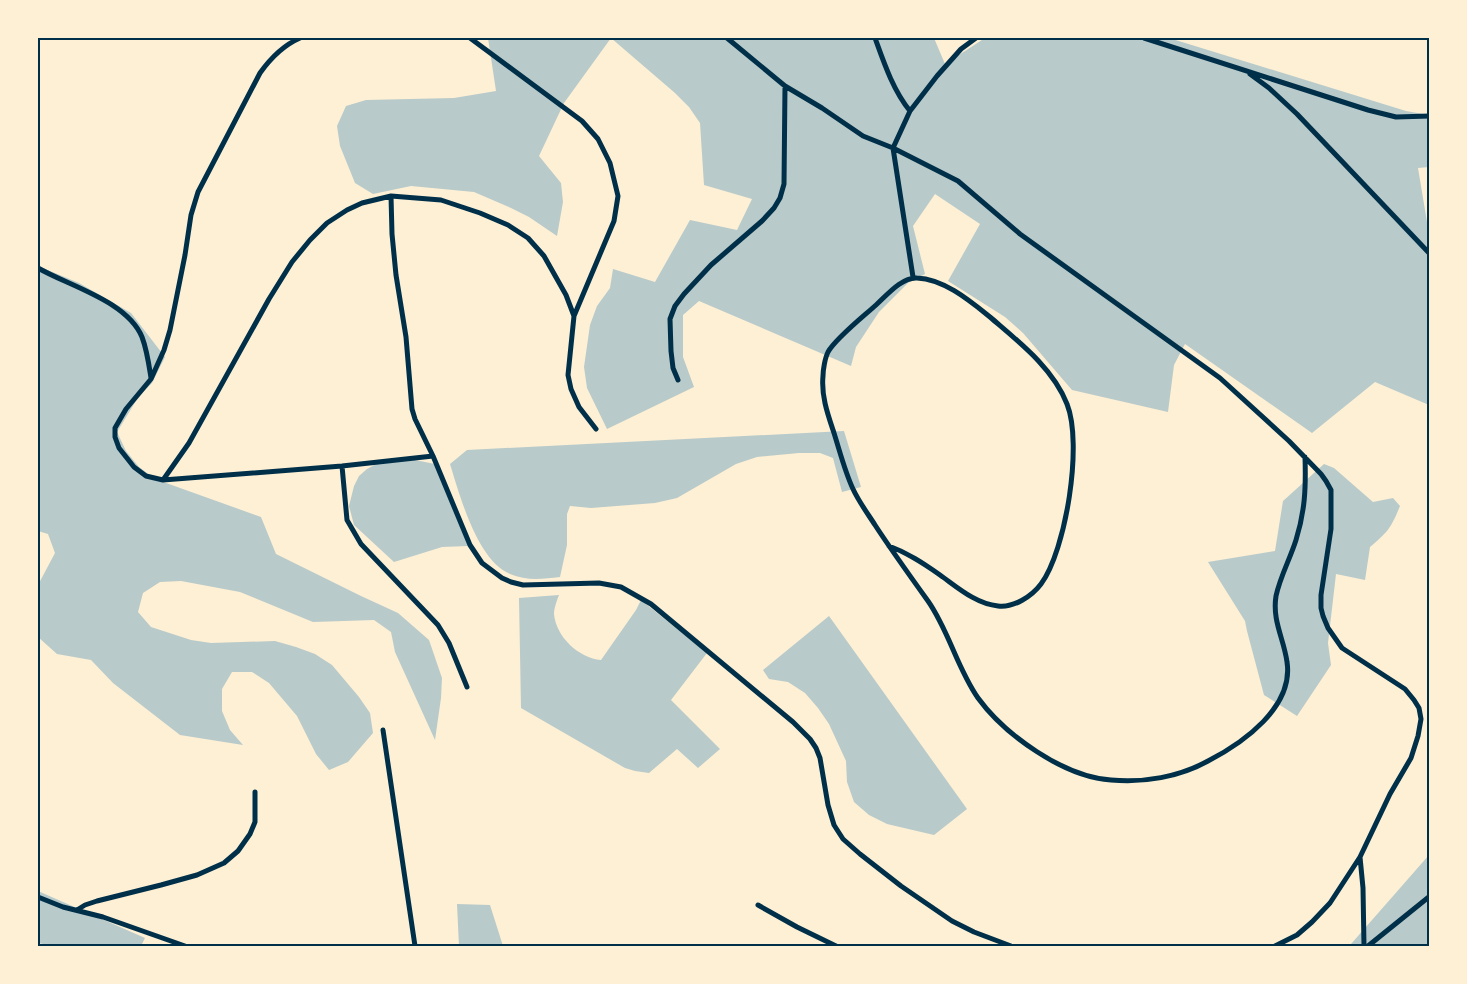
<svg xmlns="http://www.w3.org/2000/svg" width="1467" height="984" font-family="Poppins,sans-serif">
<style>
.green{fill:#b9caca}
.lines{fill:none;stroke-linecap:round;stroke-linejoin:round}
.minor{stroke:#003049;stroke-width:5}
.neatline{fill:none;stroke:#003049;stroke-width:2}
</style>
<rect width="100%" height="100%" fill="#fdf0d5"/>
<!-- green -->
<path class="green" d="M 488,38 L 934,38 L 945,64 L 985,38 L 1169,38 L 1406,111 L 1429,115 L 1429,167 L 1418,168 L 1429,234 L 1429,405 L 1375,382 L 1312,433 L 1185,344 L 1174,365 L 1168,412 L 1072,390 L 1023,333 L 1005,317 L 948,281 L 980,224 L 935,194 L 913,226 L 925,274 L 908,283 L 879,312 L 856,347 L 851,366 L 699,301 L 683,315 L 683,357 L 694,387 L 607,429 L 587,388 L 584,367 L 590,325 L 597,306 L 610,288 L 613,269 L 655,282 L 690,220 L 737,230 L 752,199 L 704,185 L 700,123 L 689,107 L 675,93 L 611,38 L 564,103 L 539,156 L 561,183 L 563,202 L 557,236 L 529,217 L 511,208 L 474,192 L 411,186 L 373,194 L 355,183 L 340,146 L 337,126 L 346,106 L 366,100 L 454,98 L 496,91 Z
M 38,266 L 79,283 L 131,313 L 165,357 L 152,383 L 139,396 L 117,432 L 126,451 L 139,467 L 155,479 L 261,517 L 276,554 L 361,596 L 398,613 L 429,640 L 442,678 L 441,698 L 435,740 L 395,652 L 391,632 L 374,620 L 313,622 L 240,592 L 181,581 L 160,582 L 143,593 L 138,612 L 151,627 L 191,640 L 211,643 L 275,641 L 296,647 L 315,654 L 332,665 L 359,697 L 370,713 L 373,733 L 348,762 L 329,770 L 316,754 L 297,716 L 269,683 L 252,672 L 232,672 L 222,689 L 222,711 L 230,730 L 243,745 L 180,735 L 113,683 L 91,660 L 57,654 L 38,637 L 38,585 L 55,553 L 48,534 L 38,531 Z
M 844,431 L 861,487 L 842,492 L 833,458 L 820,453 L 799,453 L 757,457 L 736,464 L 677,498 L 655,503 L 591,508 L 570,506 L 567,514 L 567,545 L 560,577 C 543,579 526,581 510,574 C 477,560 460,496 450,464 L 467,450 Z
M 384,460 L 415,460 L 435,464 L 468,546 L 442,547 L 394,562 L 354,525 L 349,506 L 354,486 L 359,476 L 367,469 Z
M 1324,464 L 1334,468 L 1373,502 L 1393,498 L 1400,506 C 1391,528 1388,532 1370,547 L 1365,580 L 1336,574 L 1328,643 L 1331,665 L 1297,716 L 1264,695 L 1247,631 L 1245,621 L 1208,562 L 1275,551 L 1283,501 Z
M 559,595 C 557,600 554,608 554,614 C 556,637 579,658 601,660 L 636,610 L 641,600 L 707,653 L 671,700 L 720,749 L 698,768 L 677,749 L 649,773 L 635,771 L 625,768 L 521,708 L 519,598 Z
M 829,616 L 967,809 L 934,835 L 887,824 L 869,815 L 854,802 L 847,782 L 846,761 L 829,724 L 818,708 L 805,693 L 788,682 L 769,679 L 763,670 Z
M 1429,855 L 1429,946 L 1351,946 L 1351,944 Z
M 38,891 L 145,938 L 141,946 L 53,946 L 38,943 Z
M 457,904 L 490,905 L 503,946 L 459,946 Z"/>
<g class="lines">
<!-- minor -->
<path class="minor" d="M 300,38 C 284,45 270,59 260,73 L 198,192 L 191,215 L 185,255 L 170,330 L 164,350 L 151,379 L 126,409 L 115,428 L 115,437 L 119,448 L 134,467 L 146,476 L 163,480 L 189,443 L 269,299 L 292,262 L 310,240 L 327,223 L 347,210 L 362,203 L 391,196 L 441,200 L 480,213 L 508,225 L 528,238 L 544,256 L 566,295 L 574,316 L 568,375 L 571,389 L 579,407 L 596,429
M 470,38 L 582,121 L 598,139 L 610,163 L 618,196 L 614,221 L 574,316
M 727,38 L 785,86 L 822,108 L 863,136 L 893,148 L 958,181 L 1020,234 L 1220,378 L 1289,441 L 1321,474 L 1326,481 L 1331,490 L 1331,529 L 1321,595 L 1321,608 L 1323,616 L 1328,628 L 1342,648 L 1405,689 L 1414,700 L 1419,708 L 1421,719 L 1418,736 L 1411,758 L 1390,794 L 1360,857 L 1330,903 L 1312,922 L 1297,935 L 1275,946
M 875,38 C 884,63 893,90 910,111
M 1144,38 L 1368,110 L 1396,117 L 1430,116
M 1250,74 L 1269,88 L 1297,114 L 1430,254
M 893,148 L 910,111 L 937,76 L 961,49 L 976,38
M 893,148 L 913,277
M 391,196 L 392,234 L 396,275 L 406,337 L 412,409 L 415,419 L 433,456 L 470,545 L 482,563 L 502,578 L 511,582 L 523,585 L 599,583 L 621,587 L 651,604 L 793,722 L 810,739 L 816,748 L 820,758 L 828,805 L 834,825 L 843,839 L 860,854 L 901,886 L 952,921 L 974,932 L 1011,946
M 38,268 C 69,286 127,301 142,337 C 147,350 149,365 151,378
M 678,380 L 673,368 L 671,351 L 670,319 L 675,306 L 684,294 L 711,265 L 762,221 L 774,208 L 780,198 L 784,184 L 785,86
M 342,466 L 347,520 L 361,544 L 438,625 L 449,643 L 467,687
M 163,480 L 342,466 L 433,456
M 889,546 C 908,553 923,563 940,575 C 957,587 976,604 998,606 C 1014,608 1032,596 1041,584 C 1066,550 1083,444 1067,404 C 1053,368 1019,342 990,317 C 970,301 944,279 917,278 C 902,277 887,295 876,305 C 864,316 836,338 828,352 C 825,358 823,370 823,376 C 821,396 828,415 834,433 C 840,452 845,472 853,489 C 859,502 868,514 875,525 C 892,551 910,576 928,601 C 949,631 957,668 978,698 C 1005,735 1064,777 1111,780 C 1144,783 1179,777 1208,761 C 1243,743 1294,707 1287,662 C 1284,639 1272,621 1276,596 C 1280,577 1290,559 1296,540 C 1305,511 1306,488 1305,457
M 383,730 L 415,946
M 1360,857 L 1363,888 L 1364,946
M 38,897 L 63,907 L 103,917 L 185,946
M 758,905 L 797,927 L 836,946
M 77,910 L 85,905 L 97,901 L 161,885 L 197,875 L 224,863 L 238,851 L 250,834 L 255,822 L 255,792
M 1368,946 L 1430,896"/>
</g>
<!-- border -->
<rect width="1467" height="984" fill="none" stroke="#fdf0d5" stroke-width="78"/>
<rect x="39" y="39" width="1389" height="906" class="neatline"/>
</svg>
